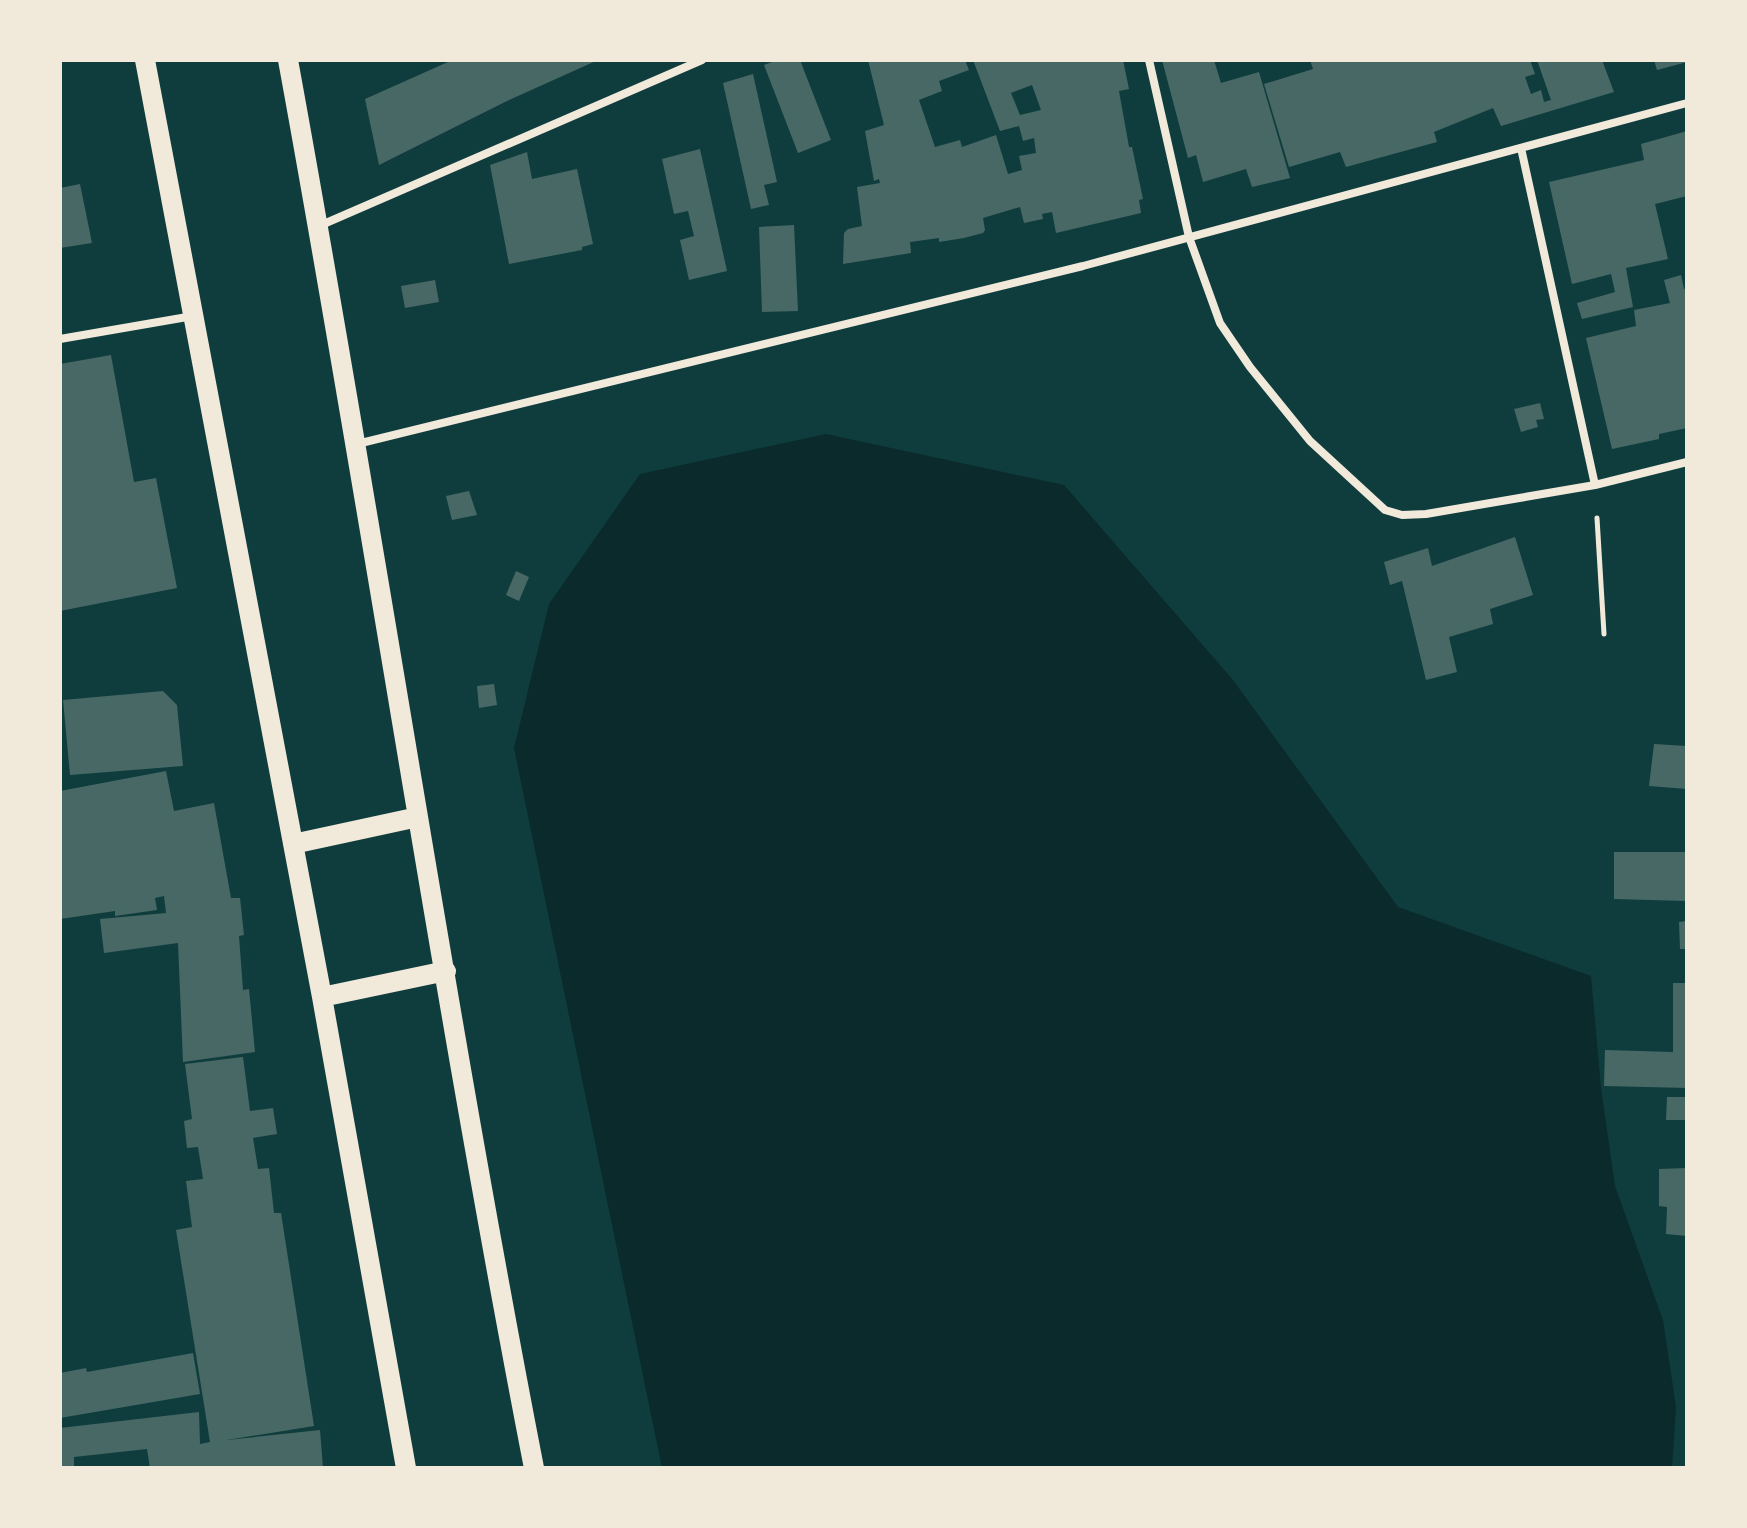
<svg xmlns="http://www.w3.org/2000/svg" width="1747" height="1528" font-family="Quicksand,sans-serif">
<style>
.water{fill:#0a2a2b}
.building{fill:#486865;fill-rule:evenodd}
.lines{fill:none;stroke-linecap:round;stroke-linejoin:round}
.path{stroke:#f1e9da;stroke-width:5}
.minor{stroke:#f1e9da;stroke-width:8}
.primary{stroke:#f1e9da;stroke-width:20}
</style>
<rect width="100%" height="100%" fill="#0f3d3e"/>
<!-- water -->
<path class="water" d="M 826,434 L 1064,485 L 1233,680 L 1398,907 L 1591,976 L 1601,1088 L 1615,1186 L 1663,1320 L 1676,1407 L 1672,1468 L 662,1468 L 514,748 L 549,604 L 640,474 Z"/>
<!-- building -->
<path class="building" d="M 447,60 L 598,60 L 507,101 L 379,165 L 365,99 L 448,62 Z
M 777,60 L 800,60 L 831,140 L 798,153 L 764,65 Z
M 868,60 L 965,60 L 969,70 L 939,81 L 942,91 L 919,100 L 935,147 L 960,140 L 962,147 L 996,135 L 1008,174 L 1022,170 L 1019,156 L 1036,153 L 1034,138 L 1023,141 L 1019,126 L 1000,131 L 973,60 L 1123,60 L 1129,89 L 1119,91 L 1129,147 L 1132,147 L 1143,199 L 1139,200 L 1141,213 L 1056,233 L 1052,212 L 1042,214 L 1043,219 L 1024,223 L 1020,207 L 983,218 L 985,230 L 983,233 L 964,238 L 939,242 L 939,238 L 910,242 L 911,253 L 843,264 L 844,233 L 848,229 L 862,226 L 857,187 L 880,183 L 879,179 L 874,181 L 865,131 L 884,125 ZM 1032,85 L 1041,110 L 1020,115 L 1011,93 Z
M 1162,60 L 1214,60 L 1221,83 L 1259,72 L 1290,178 L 1252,187 L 1246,169 L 1203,182 L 1196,155 L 1188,158 Z
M 1310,60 L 1530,60 L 1535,74 L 1525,77 L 1531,94 L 1541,90 L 1544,102 L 1551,100 L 1537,60 L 1602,60 L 1614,92 L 1501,126 L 1493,108 L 1434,132 L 1437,142 L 1346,167 L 1340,152 L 1289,167 L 1264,84 L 1313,69 Z
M 1654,60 L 1687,60 L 1687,62 L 1657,70 Z
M 753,74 L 777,182 L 764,185 L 769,205 L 751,209 L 723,83 Z
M 1687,131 L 1687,196 L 1655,204 L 1668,259 L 1626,268 L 1633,307 L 1582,319 L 1577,303 L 1615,292 L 1611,274 L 1572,284 L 1549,182 L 1644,160 L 1641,144 Z
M 700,149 L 727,271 L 689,280 L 680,240 L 694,236 L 688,211 L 674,214 L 662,159 Z
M 527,152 L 532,179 L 577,169 L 593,244 L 582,247 L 582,250 L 509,264 L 490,165 Z
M 80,184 L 92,243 L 60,248 L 60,188 Z
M 794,225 L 798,311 L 762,312 L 759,227 Z
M 1681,275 L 1684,289 L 1687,288 L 1687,428 L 1659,434 L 1659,439 L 1612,449 L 1586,338 L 1636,326 L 1634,310 L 1670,303 L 1664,280 Z
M 435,280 L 439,302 L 405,308 L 401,286 Z
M 111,355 L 134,482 L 156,478 L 177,588 L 60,611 L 60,364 Z
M 1540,403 L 1544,419 L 1536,420 L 1538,427 L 1521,432 L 1514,409 Z
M 469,491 L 477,515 L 452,520 L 446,496 Z
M 1515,537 L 1533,595 L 1490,609 L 1493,624 L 1449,637 L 1457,672 L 1426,680 L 1402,581 L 1390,585 L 1384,562 L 1428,548 L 1432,566 Z
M 516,571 L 529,577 L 519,601 L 506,595 Z
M 494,684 L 497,705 L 479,708 L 477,686 Z
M 163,691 L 177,705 L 183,766 L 70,775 L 63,700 Z
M 1654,744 L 1687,746 L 1687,789 L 1649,786 Z
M 166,771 L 174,811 L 214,803 L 231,898 L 240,898 L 244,935 L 239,936 L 243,990 L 249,989 L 255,1052 L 183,1062 L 178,943 L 104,953 L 100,919 L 166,913 L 164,896 L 155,898 L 157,910 L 115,916 L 115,911 L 60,919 L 60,791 Z
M 1614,852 L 1687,852 L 1687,901 L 1614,899 Z
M 1687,921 L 1687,949 L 1680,949 L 1679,922 Z
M 1673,983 L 1687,983 L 1687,1088 L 1604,1086 L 1605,1050 L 1673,1052 Z
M 243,1057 L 250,1111 L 273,1108 L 277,1134 L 253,1138 L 258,1169 L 269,1168 L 274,1213 L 281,1213 L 314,1426 L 227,1440 L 320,1430 L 323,1468 L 150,1468 L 147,1449 L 74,1457 L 74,1468 L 60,1468 L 60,1428 L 199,1412 L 200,1444 L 210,1442 L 176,1230 L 192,1227 L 186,1181 L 203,1179 L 198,1147 L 187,1148 L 184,1121 L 192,1119 L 185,1064 Z
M 1667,1097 L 1687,1097 L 1687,1120 L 1666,1120 Z
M 1687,1168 L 1687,1236 L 1666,1234 L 1667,1207 L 1659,1206 L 1659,1169 Z
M 193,1353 L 200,1394 L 60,1418 L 60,1373 L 86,1368 L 87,1372 Z"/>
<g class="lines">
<!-- path -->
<path class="path" d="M 1597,518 L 1604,634"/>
<!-- minor -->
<path class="minor" d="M 1149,60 L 1189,237 L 1220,323 L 1250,367 L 1310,441 L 1385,510 L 1402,515 L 1426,514 L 1595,485 L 1687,462
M 1521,148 L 1595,485
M 319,226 L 702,60
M 60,339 L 193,316
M 357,444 L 1083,266 L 1687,103"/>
<!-- primary -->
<path class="primary" d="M 145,60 L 322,997 L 406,1468
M 288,60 C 374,529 443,1000 534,1468
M 293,844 L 418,817
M 322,997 L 446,971"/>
</g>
<!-- border -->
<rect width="1747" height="1528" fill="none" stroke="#f1e9da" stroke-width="124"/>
</svg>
